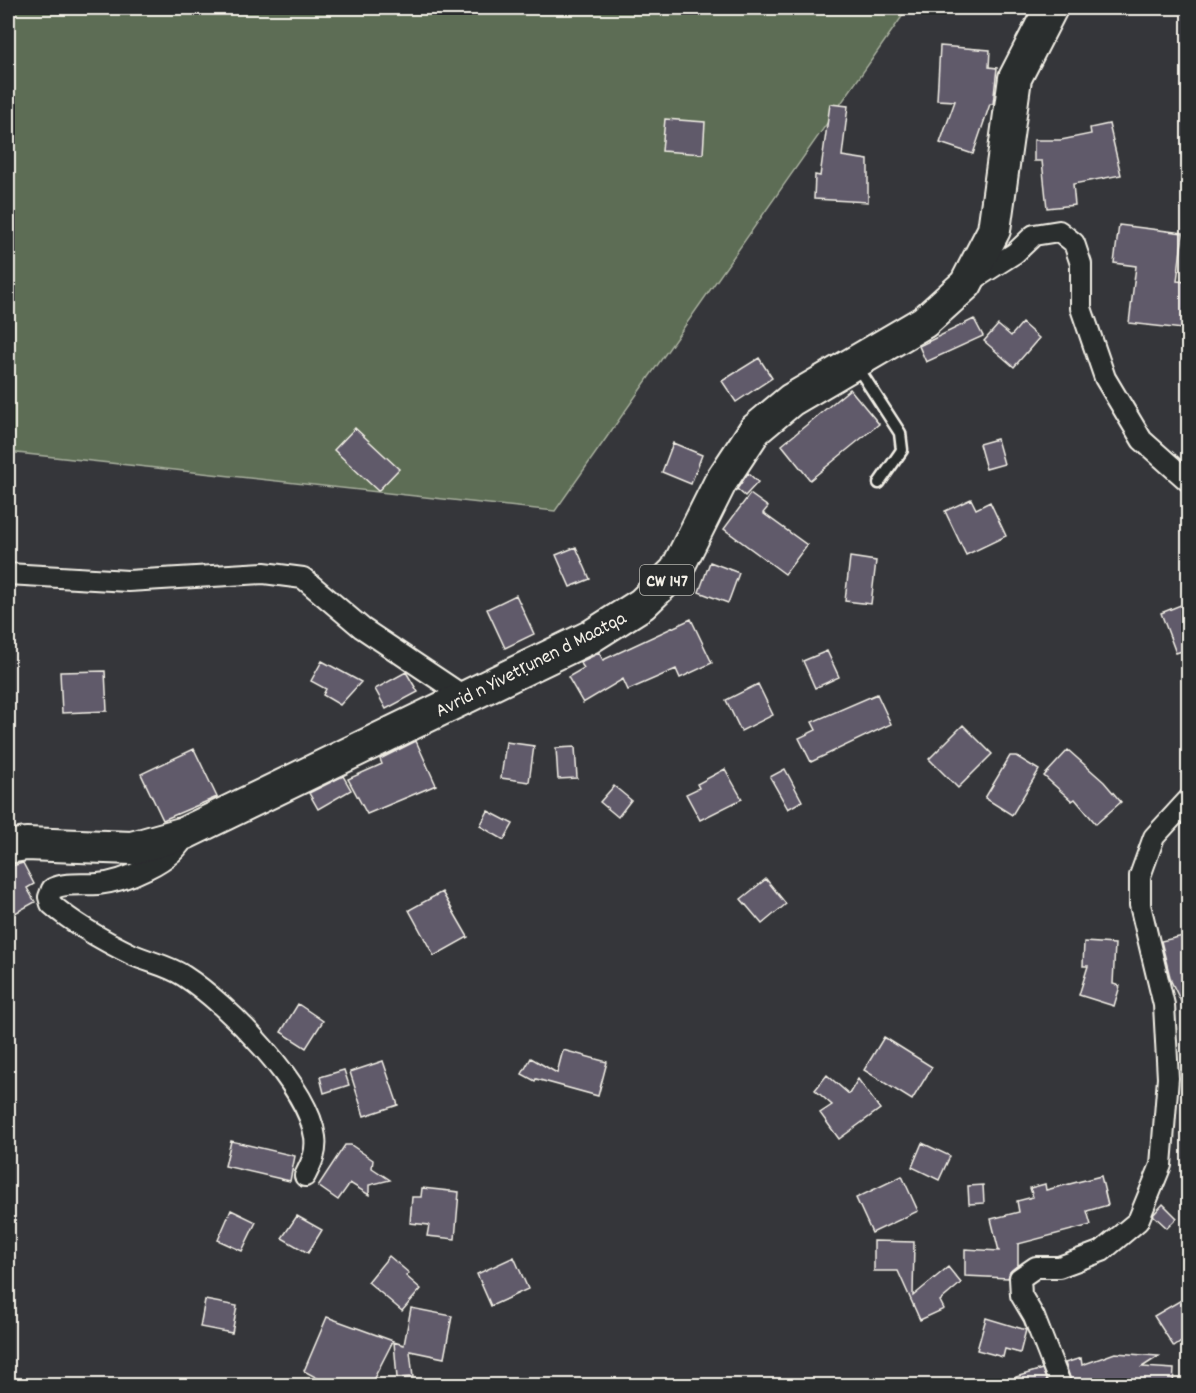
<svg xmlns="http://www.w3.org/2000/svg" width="1196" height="1393" font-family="Dekko,sans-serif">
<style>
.green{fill:#5d6d55;stroke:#a8af9e;stroke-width:1.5}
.building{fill:#615a6b;stroke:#f4f1e8;stroke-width:1.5}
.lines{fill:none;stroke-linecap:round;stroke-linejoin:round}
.service-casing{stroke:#f4f1e8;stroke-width:15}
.minor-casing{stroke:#f4f1e8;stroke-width:24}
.primary-casing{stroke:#f4f1e8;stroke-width:36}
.service{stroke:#2a2d2e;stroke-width:10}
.minor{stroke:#2a2d2e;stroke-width:20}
.primary{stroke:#2a2d2e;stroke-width:32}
.labels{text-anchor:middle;stroke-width:4.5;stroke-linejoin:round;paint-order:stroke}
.shield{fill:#2a2d2e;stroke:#b7b6b0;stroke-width:1.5}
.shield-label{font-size:18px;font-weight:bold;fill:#f4f1e8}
.street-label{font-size:20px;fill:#f4f1e8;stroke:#2a2d2e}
</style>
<rect width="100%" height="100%" fill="#35363a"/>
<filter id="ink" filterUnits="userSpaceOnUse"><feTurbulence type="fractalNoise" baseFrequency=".0167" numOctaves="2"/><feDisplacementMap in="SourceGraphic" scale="12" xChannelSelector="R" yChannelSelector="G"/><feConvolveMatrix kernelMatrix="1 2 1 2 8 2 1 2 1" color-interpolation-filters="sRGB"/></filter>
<g filter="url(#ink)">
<!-- green -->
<path class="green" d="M 8,8 L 908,8 L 555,511 L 8,452 Z"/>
<!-- building -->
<path class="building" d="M 940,46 L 990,50 L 989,67 L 997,68 L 993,104 L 990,104 L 973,154 L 940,143 L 955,101 L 937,100 Z
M 830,104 L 848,106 L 842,156 L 868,160 L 868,202 L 814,199 L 815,175 L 820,176 Z
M 665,119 L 705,122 L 703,154 L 662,151 Z
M 1109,124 L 1121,175 L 1073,184 L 1075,205 L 1047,208 L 1042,161 L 1034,161 L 1034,140 L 1061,140 L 1091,134 L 1090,128 Z
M 1119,225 L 1183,233 L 1177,281 L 1188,282 L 1183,329 L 1129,323 L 1136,266 L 1114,263 Z
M 974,319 L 983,336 L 926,362 L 919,346 Z
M 1022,323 L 1039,338 L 1014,367 L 984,341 L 998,325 L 1011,336 Z
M 759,358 L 772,378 L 736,402 L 722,381 Z
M 850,389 L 879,424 L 810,480 L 782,445 Z
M 355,428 L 399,469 L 378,491 L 334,450 Z
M 997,439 L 1004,464 L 986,469 L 979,444 Z
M 673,443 L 702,455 L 691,484 L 662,472 Z
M 748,473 L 758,482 L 745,496 L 737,489 Z
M 750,494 L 768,507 L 763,513 L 807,545 L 785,574 L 724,529 Z
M 971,499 L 976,509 L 990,502 L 1006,536 L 966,555 L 945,511 Z
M 576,547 L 590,579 L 570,587 L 556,555 Z
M 850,557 L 876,561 L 871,604 L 845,601 Z
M 710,562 L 739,573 L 728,603 L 699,592 Z
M 516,595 L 534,634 L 505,648 L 487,609 Z
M 1188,602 L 1188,649 L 1176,653 L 1161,613 Z
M 691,619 L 712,663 L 680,678 L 676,669 L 628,690 L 623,679 L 583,703 L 568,677 L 584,668 L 580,662 L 599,653 L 603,660 Z
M 827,651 L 839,677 L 815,688 L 803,661 Z
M 322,661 L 361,682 L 340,705 L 323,695 L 326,689 L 311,681 Z
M 105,671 L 107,711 L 62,713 L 60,672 Z
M 406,672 L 418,692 L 386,709 L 375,689 Z
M 758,684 L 773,715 L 741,731 L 726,700 Z
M 877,694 L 891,724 L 811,762 L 799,738 L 816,730 L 812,722 Z
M 963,725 L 992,754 L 958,788 L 929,759 Z
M 416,741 L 436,785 L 367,814 L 348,779 L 382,764 L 380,759 Z
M 506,742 L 534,746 L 529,782 L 501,778 Z
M 575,747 L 577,778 L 558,779 L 556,748 Z
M 194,749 L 217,797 L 163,820 L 141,774 Z
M 1068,750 L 1104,782 L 1121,802 L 1096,824 L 1075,799 L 1072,801 L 1044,776 Z
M 1010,756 L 1016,756 L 1039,770 L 1012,815 L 985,798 Z
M 725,769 L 742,799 L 700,820 L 686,794 L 699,788 L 697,784 Z
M 785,769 L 802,801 L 788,809 L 770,777 Z
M 343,776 L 351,790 L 318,809 L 309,793 Z
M 614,786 L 631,800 L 618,817 L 600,802 Z
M 488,811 L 513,824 L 504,840 L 480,826 Z
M 23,863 L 34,884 L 27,888 L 35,902 L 8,917 L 8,867 Z
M 766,879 L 786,904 L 762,924 L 741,899 Z
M 442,892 L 468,937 L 434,956 L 409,910 Z
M 1188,935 L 1188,1016 L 1171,981 L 1161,941 Z
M 1084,942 L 1115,944 L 1113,984 L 1120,986 L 1114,1006 L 1079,995 L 1088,966 L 1083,966 Z
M 298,1004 L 323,1021 L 306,1048 L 281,1032 Z
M 884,1037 L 932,1067 L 912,1100 L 864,1070 Z
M 563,1050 L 607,1062 L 598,1096 L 536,1079 L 535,1081 L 522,1074 L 531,1058 L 557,1073 Z
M 383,1061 L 398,1105 L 364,1116 L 350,1072 Z
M 344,1070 L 349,1085 L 324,1093 L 320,1077 Z
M 827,1075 L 849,1094 L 858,1079 L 880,1109 L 839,1139 L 820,1113 L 832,1105 L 815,1090 Z
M 231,1141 L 295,1156 L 290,1181 L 225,1166 Z
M 922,1143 L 950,1156 L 939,1180 L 912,1167 Z
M 345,1145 L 351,1145 L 373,1160 L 372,1168 L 390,1180 L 369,1185 L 369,1195 L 350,1183 L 338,1200 L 318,1186 Z
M 902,1176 L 918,1211 L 872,1233 L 856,1198 Z
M 1101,1176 L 1108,1205 L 1087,1211 L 1091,1225 L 1018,1244 L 1018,1265 L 1010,1272 L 1008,1278 L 965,1276 L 965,1249 L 999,1251 L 991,1219 L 1019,1212 L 1017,1201 L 1033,1197 L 1030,1188 L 1045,1184 L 1046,1190 Z
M 983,1185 L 984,1203 L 969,1204 L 968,1186 Z
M 422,1188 L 459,1192 L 455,1239 L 427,1236 L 429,1225 L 410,1223 L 412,1197 L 421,1197 Z
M 1163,1204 L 1177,1218 L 1167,1228 L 1153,1215 Z
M 231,1210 L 256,1222 L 242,1251 L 218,1240 Z
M 297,1216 L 322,1230 L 308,1253 L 282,1238 Z
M 874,1241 L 914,1242 L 913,1296 L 948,1267 L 961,1283 L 940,1301 L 944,1309 L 920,1320 L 898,1271 L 874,1271 Z
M 389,1256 L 409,1273 L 406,1276 L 421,1289 L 402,1311 L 368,1282 Z
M 514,1257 L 528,1289 L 491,1306 L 477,1274 Z
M 1188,1296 L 1188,1337 L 1174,1347 L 1154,1316 Z
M 205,1300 L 237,1306 L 232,1333 L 200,1327 Z
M 411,1308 L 452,1316 L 444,1358 L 410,1351 L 413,1377 L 397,1378 L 394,1342 L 404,1345 Z
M 327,1317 L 393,1341 L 370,1386 L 332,1386 L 304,1371 Z
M 986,1318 L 1026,1330 L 1020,1353 L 1005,1349 L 1003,1357 L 977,1350 Z
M 1115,1353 L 1159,1356 L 1142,1367 L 1174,1369 L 1173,1386 L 1073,1386 L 1065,1363 L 1081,1358 L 1082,1365 Z
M 1042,1369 L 1047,1382 L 1018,1386 L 1016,1377 Z"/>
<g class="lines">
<!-- service casing -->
<g class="service-casing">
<path id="service" d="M 856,365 L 900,433 L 902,450 L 879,483"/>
</g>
<!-- minor casing -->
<g class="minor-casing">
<path id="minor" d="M 971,281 L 1015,253 L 1034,235 L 1059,231 L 1074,243 L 1081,264 L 1081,308 L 1105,378 L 1142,440 L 1188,481
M 8,574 L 128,581 L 264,573 L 303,578 L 362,628 L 465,697
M 184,836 C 175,861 122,882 98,884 C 82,885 66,882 52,889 L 49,897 L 51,904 C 75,925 104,941 133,955 C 149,962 169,966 184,976 C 226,1003 308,1085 315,1137 C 317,1152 312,1162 305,1176
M 1061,1386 L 1034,1317 L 1021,1295 L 1020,1278 L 1036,1267 L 1059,1267 L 1102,1251 L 1138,1221 L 1161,1165 L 1168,1078 L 1164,1005 L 1140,905 L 1140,876 L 1154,837 L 1188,800"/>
</g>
<!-- primary casing -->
<g class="primary-casing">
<path id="primary" d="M 8,847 L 26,844 L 132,848 L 185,833 L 590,637 L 642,604 L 676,571 L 720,483 L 755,430 L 791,400 L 924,322 L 966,284 L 994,230 L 1015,78 L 1051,8"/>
</g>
<!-- service -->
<use href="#service" class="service"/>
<!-- minor -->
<use href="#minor" class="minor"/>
<!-- primary -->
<use href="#primary" class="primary"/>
</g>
</g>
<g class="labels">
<!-- shield labels -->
<rect class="shield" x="640" y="565" width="54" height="30" rx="4.5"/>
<g class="shield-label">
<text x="667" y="586">CW 147</text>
</g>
<!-- street labels -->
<g class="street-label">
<text transform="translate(530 663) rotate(-27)" y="7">Avrid n Yivetṛunen d Maatqa</text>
</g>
</g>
<!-- margin -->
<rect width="1196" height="1393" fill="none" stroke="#2a2d2e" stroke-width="30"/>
<rect x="15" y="15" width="1166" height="1363" fill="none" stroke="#f4f1e8" stroke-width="2" filter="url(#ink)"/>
</svg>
